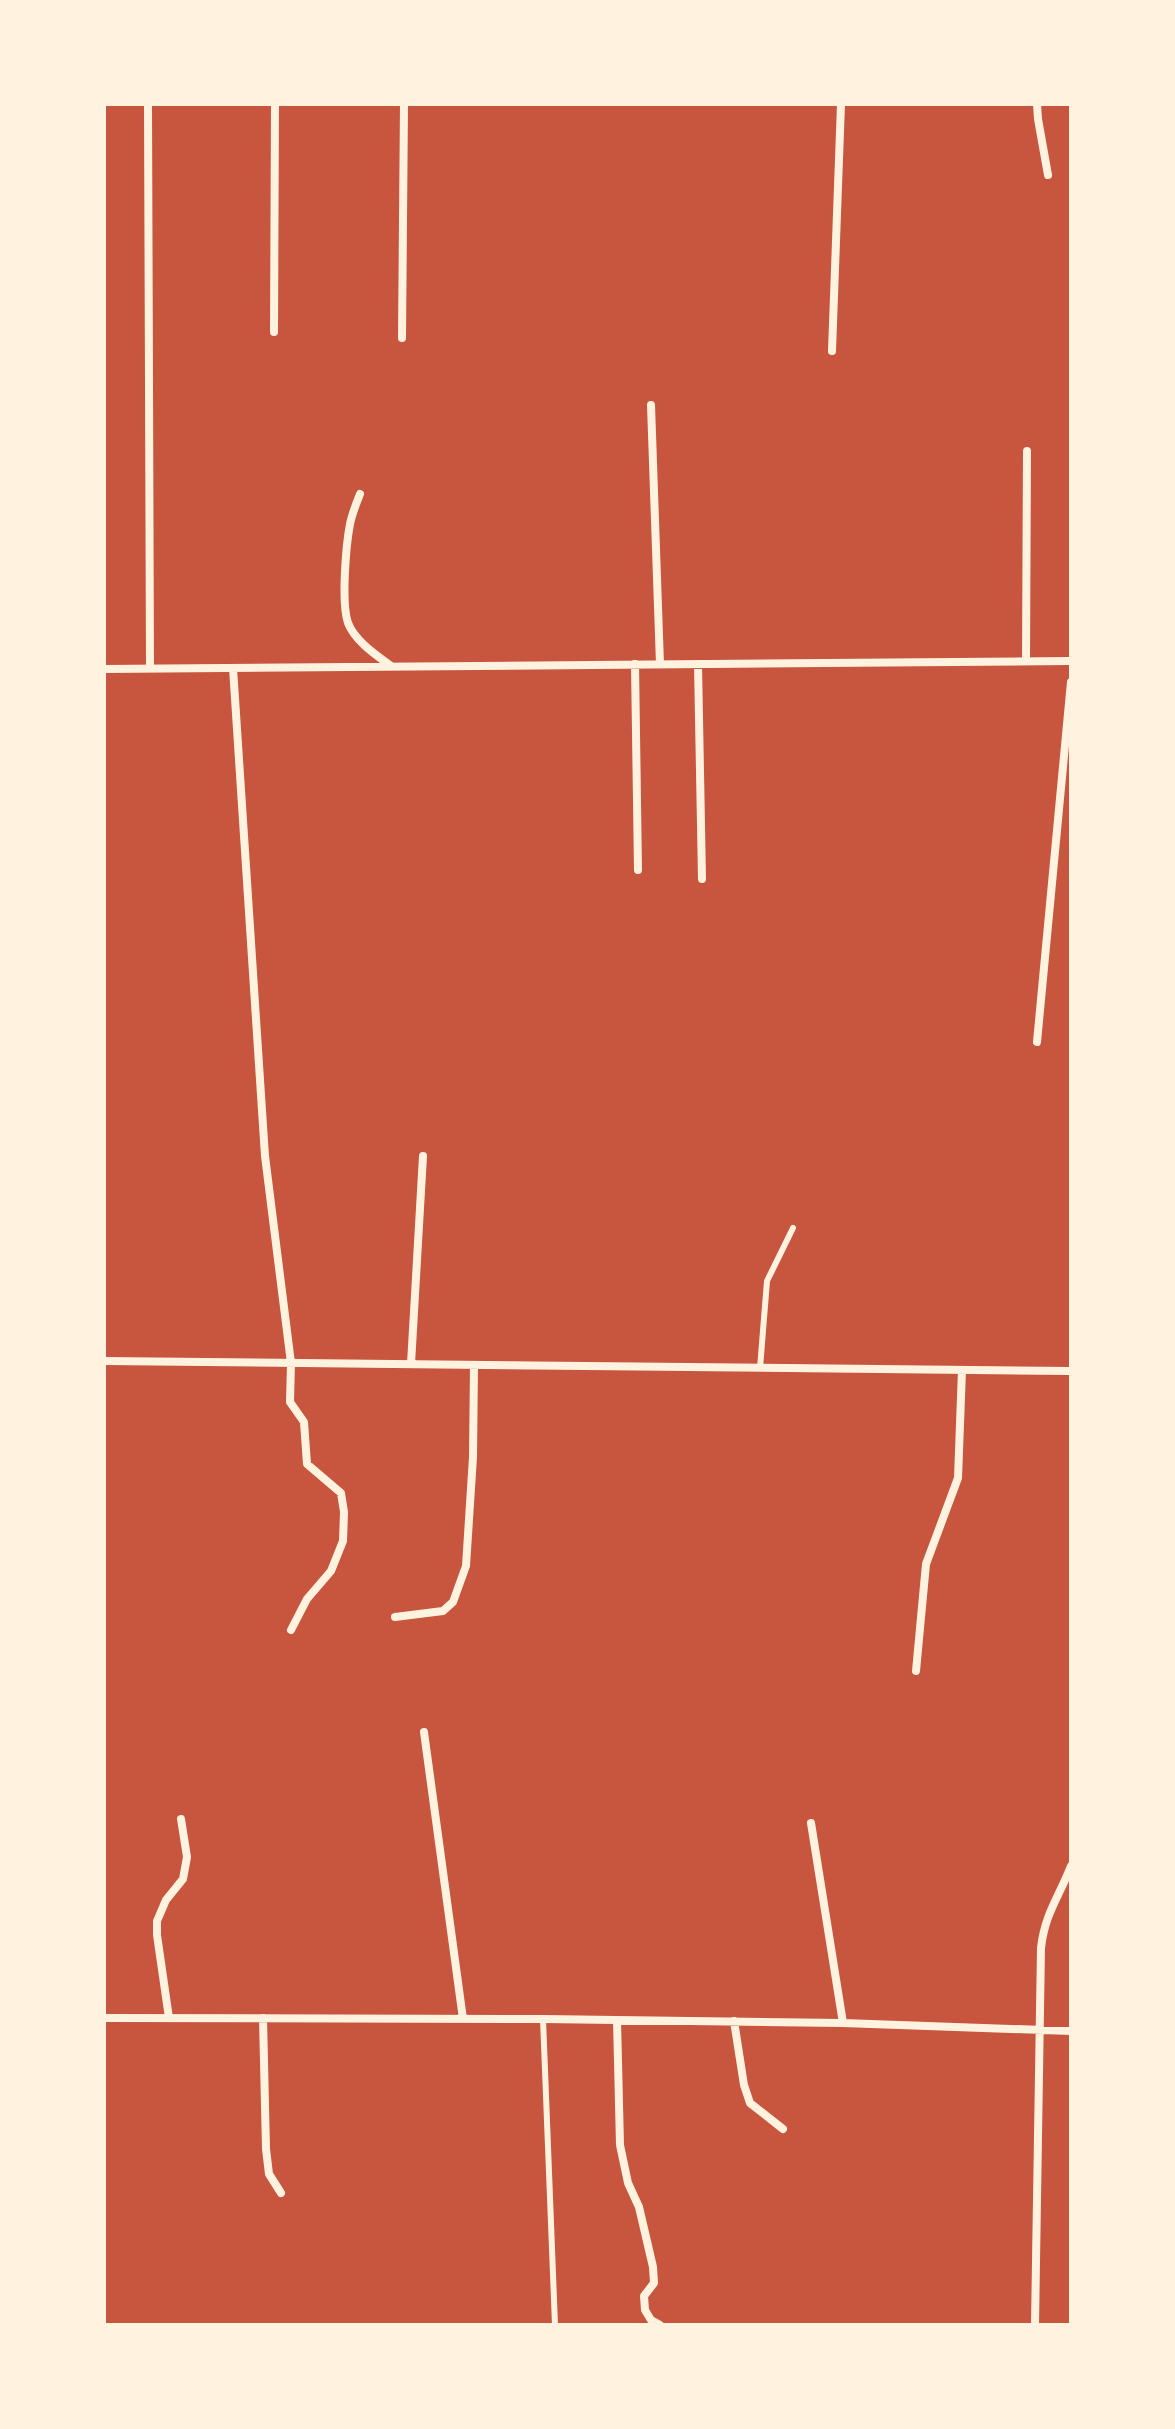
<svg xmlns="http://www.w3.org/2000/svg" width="1175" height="2429" font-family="Montserrat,sans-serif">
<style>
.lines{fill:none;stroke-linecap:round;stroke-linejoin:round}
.service{stroke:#fff3e0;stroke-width:6}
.minor{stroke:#fff3e0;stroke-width:8}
</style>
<rect width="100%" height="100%" fill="#c8553d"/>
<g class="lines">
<!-- service -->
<path class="service" d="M 760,1368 L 767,1281 L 793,1228
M 543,2019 L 555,2325"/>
<!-- minor -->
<path class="minor" d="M 148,104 L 150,668
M 1037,104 L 1038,119 L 1048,175
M 274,332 L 275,104
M 402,338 L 404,104
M 832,351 L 841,104
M 651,405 L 660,664
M 360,494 C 356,504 352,514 350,524 C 346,545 341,603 348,623 C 355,641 376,655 391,666
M 1026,661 L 1027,451
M 635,664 L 638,870
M 698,664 L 702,879
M 233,668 L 265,1156 L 291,1363 L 290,1402 L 304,1422 L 307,1464 L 341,1493 L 344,1512 L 343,1541 L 331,1571 L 307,1599 L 291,1630
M 104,669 L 1071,661
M 1037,1042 L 1071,682
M 104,1361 L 1071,1371
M 411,1364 L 423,1156
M 395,1617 L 443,1611 L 453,1602 L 466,1566 L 473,1457 L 474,1365
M 916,1671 L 926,1564 L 958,1478 L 962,1370
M 424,1732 L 463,2019
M 811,1823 L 843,2023
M 104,2018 L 543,2019 L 843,2023 L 1071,2031
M 169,2018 L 157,1935 L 157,1921 L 166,1900 L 183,1879 L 187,1857 L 181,1819
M 263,2018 L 266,2149 L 269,2174 L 281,2193
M 617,2020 L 620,2145 L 628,2183 L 639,2207 L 653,2267 L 654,2283 L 644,2296 L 645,2310 L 651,2320 L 660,2325
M 734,2021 L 744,2085 L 750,2103 L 783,2129
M 1035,2325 L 1041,1948 C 1045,1913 1059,1897 1071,1866"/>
</g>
<!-- border -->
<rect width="1175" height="2429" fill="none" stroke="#fff3e0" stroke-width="212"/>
</svg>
